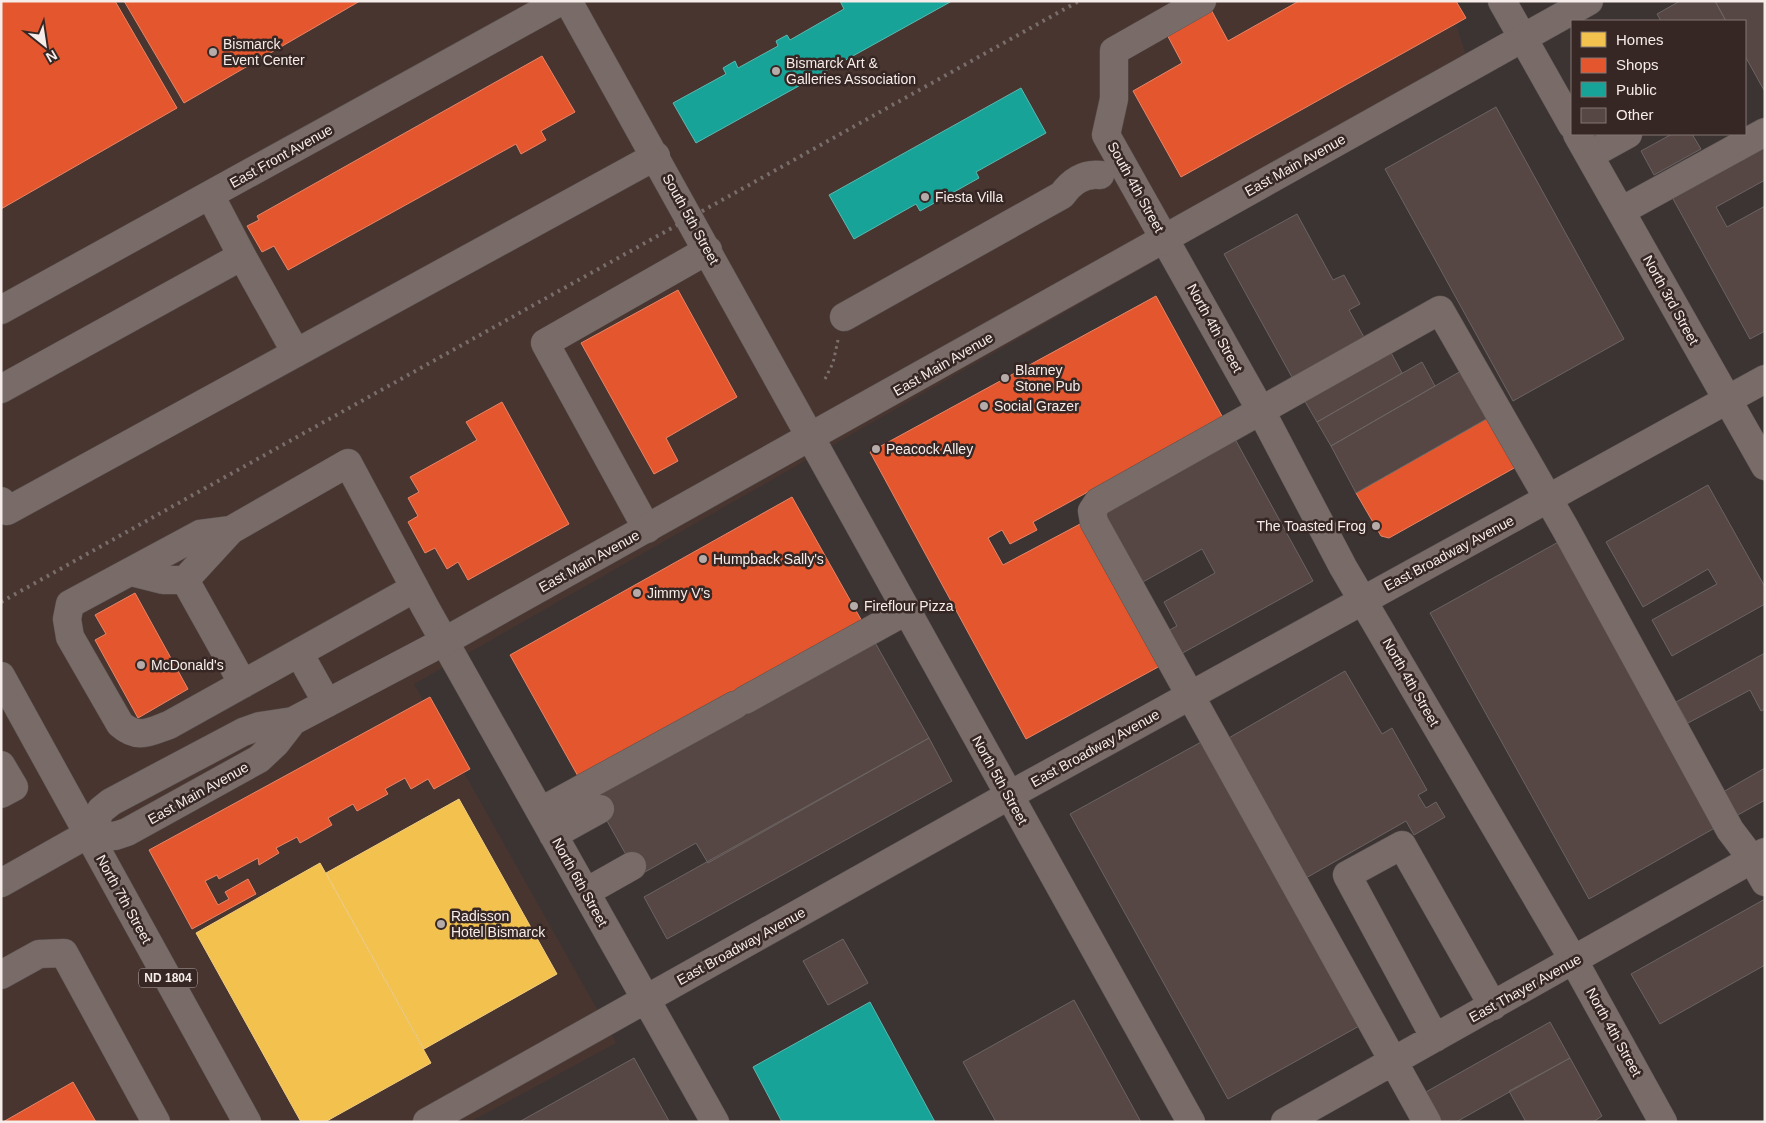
<svg xmlns="http://www.w3.org/2000/svg" width="1766" height="1123" font-family="Helvetica,sans-serif">
<style>
.built{fill:#483530}
.homes{fill:#f2c14e;stroke:#f3ce7d}
.shops{fill:#e4572e;stroke:#e98466}
.public{fill:#17a398;stroke:#5ab9b1}
.building{fill:#564744;stroke:#6b6462}
.lines{fill:none;stroke-linecap:round;stroke-linejoin:round}
.minor-casing{stroke:#595250;stroke-width:29}
.major-casing{stroke:#595250;stroke-width:29}
.path{stroke:#7b706d;stroke-width:3;stroke-dasharray:2.5 4;stroke-linecap:butt}
.minor{stroke:#796b68;stroke-width:28}
.major{stroke:#786b68;stroke-width:28}
.rail{stroke:#786e6b;stroke-width:4;stroke-dasharray:2.5 5;stroke-linecap:butt}
.poi-dot{fill:#b5acaa;stroke:#362724;stroke-width:2}
.labels{text-anchor:middle;stroke-width:5;stroke-linejoin:round;paint-order:stroke}
.shield{fill:#362724;stroke:#bcb2af;stroke-width:1}
.shield-label{font-size:12px;font-weight:bold;fill:#f6edea}
.poi-label{font-size:14px;fill:#f6edea;stroke:#362724;text-anchor:start}
.street-label{font-size:14px;fill:#f6edea;stroke:#362724}
</style>
<rect width="100%" height="100%" fill="#3c3432"/>
<!-- built -->
<path class="built" d="M 1,1 L 1448,1 L 1474,79 L 414,684 L 616,1043 L 470,1122 L 1,1122 Z"/>
<!-- homes -->
<path class="homes" d="M 459,799 L 557,974 L 424,1049 L 326,873 Z
M 320,863 L 431,1063 L 325,1122 L 301,1122 L 196,933 Z"/>
<!-- shops -->
<path class="shops" d="M 1,1 L 115,1 L 177,108 L 1,209 Z
M 124,1 L 360,1 L 184,103 Z
M 1299,1 L 1456,1 L 1466,18 L 1181,177 L 1133,91 L 1182,63 L 1164,29 L 1208,4 L 1228,41 Z
M 542,56 L 575,112 L 541,131 L 546,140 L 521,154 L 516,144 L 288,270 L 274,246 L 262,252 L 247,226 L 259,220 L 257,216 Z
M 678,290 L 737,397 L 666,438 L 678,461 L 654,474 L 581,343 Z
M 1156,296 L 1223,418 L 1033,522 L 1037,530 L 1010,544 L 1002,530 L 988,538 L 1003,565 L 1082,523 L 1160,666 L 1026,739 L 870,452 Z
M 502,402 L 569,524 L 468,580 L 458,562 L 447,569 L 435,548 L 425,553 L 408,522 L 418,516 L 408,498 L 419,492 L 410,477 L 477,440 L 466,422 Z
M 1488,418 L 1516,467 L 1389,538 L 1381,536 L 1356,493 Z
M 792,497 L 863,623 L 579,778 L 510,655 Z
M 135,593 L 188,689 L 138,718 L 95,640 L 106,634 L 95,615 Z
M 430,697 L 470,769 L 434,789 L 428,779 L 411,789 L 405,778 L 385,789 L 388,794 L 357,811 L 353,804 L 328,818 L 332,825 L 300,843 L 297,837 L 276,848 L 279,853 L 259,865 L 258,858 L 219,879 L 217,875 L 205,881 L 218,905 L 229,899 L 225,892 L 248,879 L 256,894 L 192,929 L 149,850 Z
M 73,1082 L 96,1122 L 3,1122 Z"/>
<!-- public -->
<path class="public" d="M 840,1 L 952,1 L 696,143 L 673,103 L 726,74 L 723,68 L 735,61 L 738,68 L 778,46 L 776,41 L 787,35 L 790,40 L 844,9 Z
M 1021,88 L 1046,133 L 976,172 L 979,178 L 920,211 L 916,204 L 854,239 L 829,195 Z
M 870,1002 L 935,1122 L 782,1122 L 753,1067 Z"/>
<!-- building -->
<path class="building" d="M 1680,1 L 1715,1 L 1726,21 L 1661,21 L 1657,14 Z
M 1715,1 L 1765,1 L 1765,92 L 1745,56 L 1745,21 L 1726,21 Z
M 1496,107 L 1624,339 L 1513,401 L 1385,169 Z
M 1672,134 L 1692,134 L 1701,149 L 1654,175 L 1641,151 Z
M 1765,145 L 1765,180 L 1716,207 L 1727,227 L 1765,206 L 1765,331 L 1750,339 L 1672,197 Z
M 1297,214 L 1333,280 L 1344,275 L 1360,304 L 1349,310 L 1365,339 L 1293,379 L 1224,254 Z
M 1389,349 L 1402,373 L 1317,422 L 1303,398 Z
M 1422,362 L 1435,386 L 1331,446 L 1317,422 Z
M 1461,371 L 1488,418 L 1356,493 L 1331,446 Z
M 1235,439 L 1313,581 L 1179,655 L 1166,632 L 1177,626 L 1164,602 L 1215,573 L 1202,549 L 1141,583 L 1102,512 Z
M 1708,485 L 1765,587 L 1765,604 L 1672,656 L 1652,620 L 1717,584 L 1708,569 L 1643,607 L 1606,542 Z
M 1562,540 L 1720,825 L 1589,899 L 1430,613 Z
M 873,639 L 929,738 L 708,863 L 696,843 L 638,876 L 593,796 Z
M 1765,653 L 1765,709 L 1761,711 L 1750,690 L 1688,723 L 1676,702 Z
M 1345,671 L 1382,734 L 1392,728 L 1427,790 L 1418,795 L 1426,808 L 1436,802 L 1445,817 L 1414,835 L 1406,821 L 1306,878 L 1227,739 Z
M 929,738 L 952,781 L 667,939 L 644,897 Z
M 1203,741 L 1361,1025 L 1228,1099 L 1070,814 Z
M 1765,768 L 1765,800 L 1736,816 L 1723,792 Z
M 1765,899 L 1765,965 L 1660,1024 L 1631,974 Z
M 843,939 L 868,983 L 828,1005 L 803,961 Z
M 1074,1000 L 1141,1122 L 996,1122 L 963,1062 Z
M 1550,1022 L 1570,1058 L 1456,1122 L 1431,1122 L 1417,1097 Z
M 634,1058 L 669,1121 L 667,1122 L 519,1122 Z
M 1570,1058 L 1602,1116 L 1593,1122 L 1526,1122 L 1509,1091 Z"/>
<g class="lines">
<!-- minor casing -->
<g class="minor-casing">
<path id="minor" d="M 568,1 L 1191,1122
M 1202,1 L 1114,51 L 1114,99 L 1106,135 L 1260,409 L 1343,567 L 1574,961 L 1663,1122
M 1502,1 L 1572,125
M 1577,134 L 1765,466
M 1590,155 L 1628,134
M 1621,211 L 1765,132
M 242,256 L 296,353
M 1,310 L 561,1
M 844,317 L 1062,195 C 1071,182 1084,173 1100,175
M 1,389 L 242,256 L 210,195
M 1,501 L 7,511 L 656,156
M 647,529 L 545,343 L 708,250
M 231,530 L 200,534 L 70,604 L 67,619 L 70,637 L 120,724 C 138,740 149,732 169,725 L 415,588
M 131,572 L 163,580 L 185,580 L 231,530 L 348,463 L 425,607 L 715,1122
M 185,580 L 243,684
M 299,653 L 327,703
M 745,700 L 906,611
M 1,765 L 14,787 L 1,794
M 541,811 L 735,705
M 553,835 L 600,809
M 586,892 L 632,866
M 1,975 L 39,954 L 64,953 L 156,1122
M 1435,1038 L 1347,875 L 1402,845 L 1493,1006
M 427,1122 L 1008,796 L 1765,379
M 1285,1122 L 1765,852
M 1427,1122 L 1094,522 L 1092,511 L 1098,502 L 1440,310 L 1565,528 L 1730,830 L 1752,859 L 1765,882"/>
</g>
<!-- major casing -->
<g class="major-casing">
<path id="major" d="M 1,676 L 247,1122
M 88,834 L 115,836 L 127,832 L 259,759 L 276,743 L 293,721
M 1,883 L 88,834 L 101,810 L 111,802 L 243,732 L 260,726 L 293,721 L 445,641 L 1589,1"/>
</g>
<!-- path -->
<path class="path" d="M 825,379 L 833,363 L 838,340"/>
<!-- minor -->
<use href="#minor" class="minor"/>
<!-- major -->
<use href="#major" class="major"/>
<!-- rail -->
<path class="rail" d="M 1,602 L 1079,1"/>
</g>
<!-- markers -->
<g class="poi-dot">
<circle cx="213" cy="52" r="5"/>
<circle cx="776" cy="71" r="5"/>
<circle cx="925" cy="197" r="5"/>
<circle cx="1005" cy="378" r="5"/>
<circle cx="984" cy="406" r="5"/>
<circle cx="876" cy="449" r="5"/>
<circle cx="1376" cy="526" r="5"/>
<circle cx="703" cy="559" r="5"/>
<circle cx="637" cy="593" r="5"/>
<circle cx="854" cy="606" r="5"/>
<circle cx="141" cy="665" r="5"/>
<circle cx="441" cy="924" r="5"/>
</g>
<g class="labels">
<!-- shield labels -->
<rect class="shield" x="139" y="968.5" width="58" height="19" rx="4"/>
<g class="shield-label">
<text x="168" y="982">ND 1804</text>
</g>
<!-- poi labels -->
<g class="poi-label">
<text x="223" y="49">Bismarck<tspan x="223" dy="16">Event Center</tspan></text>
<text x="786" y="68">Bismarck Art &amp;<tspan x="786" dy="16">Galleries Association</tspan></text>
<text x="935" y="202">Fiesta Villa</text>
<text x="1015" y="375">Blarney<tspan x="1015" dy="16">Stone Pub</tspan></text>
<text x="994" y="411">Social Grazer</text>
<text x="886" y="454">Peacock Alley</text>
<text x="1366" y="531" text-anchor="end">The Toasted Frog</text>
<text x="713" y="564">Humpback Sally's</text>
<text x="647" y="598">Jimmy V's</text>
<text x="864" y="611">Fireflour Pizza</text>
<text x="151" y="670">McDonald's</text>
<text x="451" y="921">Radisson<tspan x="451" dy="16">Hotel Bismarck</tspan></text>
</g>
<!-- street labels -->
<g class="street-label">
<text transform="translate(281 156) rotate(-29)" y="5">East Front Avenue</text>
<text transform="translate(1295 165) rotate(-29)" y="5">East Main Avenue</text>
<text transform="translate(1136 187) rotate(61)" y="5">South 4th Street</text>
<text transform="translate(691 219) rotate(61)" y="5">South 5th Street</text>
<text transform="translate(1671 300) rotate(61)" y="5">North 3rd Street</text>
<text transform="translate(1215 328) rotate(61)" y="5">North 4th Street</text>
<text transform="translate(943 364) rotate(-30)" y="5">East Main Avenue</text>
<text transform="translate(1449 553) rotate(-28)" y="5">East Broadway Avenue</text>
<text transform="translate(589 561) rotate(-29)" y="5">East Main Avenue</text>
<text transform="translate(1411 682) rotate(60)" y="5">North 4th Street</text>
<text transform="translate(1095 748) rotate(-29)" y="5">East Broadway Avenue</text>
<text transform="translate(1000 780) rotate(61)" y="5">North 5th Street</text>
<text transform="translate(198 793) rotate(-29)" y="5">East Main Avenue</text>
<text transform="translate(580 882) rotate(61)" y="5">North 6th Street</text>
<text transform="translate(124 899) rotate(61)" y="5">North 7th Street</text>
<text transform="translate(741 946) rotate(-29)" y="5">East Broadway Avenue</text>
<text transform="translate(1525 988) rotate(-29)" y="5">East Thayer Avenue</text>
<text transform="translate(1614 1032) rotate(61)" y="5">North 4th Street</text>
</g>
</g>
<!-- border -->
<rect width="1766" height="1123" fill="none" stroke="#f6edea" stroke-width="5"/>
<!-- legend -->
<rect x="1571" y="20" width="175" height="115" fill="#362724" stroke="#837673"/>
<rect x="1581" y="32" width="25" height="15" fill="#f2c14e" stroke="#837673"/>
<text x="1616" y="45" font-size="15" fill="#f6edea">Homes</text>
<rect x="1581" y="58" width="25" height="15" fill="#e4572e" stroke="#837673"/>
<text x="1616" y="70" font-size="15" fill="#f6edea">Shops</text>
<rect x="1581" y="82" width="25" height="15" fill="#17a398" stroke="#837673"/>
<text x="1616" y="95" font-size="15" fill="#f6edea">Public</text>
<rect x="1581" y="108" width="25" height="15" fill="#564744" stroke="#837673"/>
<text x="1616" y="120" font-size="15" fill="#f6edea">Other</text>
<!-- north arrow -->
<g transform="translate(45 45) rotate(150)" stroke="#362724" stroke-width="4" paint-order="stroke">
<path d="M0-4L9 19L0 12L-9 19Z" fill="#f6edea"/>
<text y="-8" font-size="14" font-weight="bold" text-anchor="middle" fill="#f6edea">N</text>
</g>
</svg>
